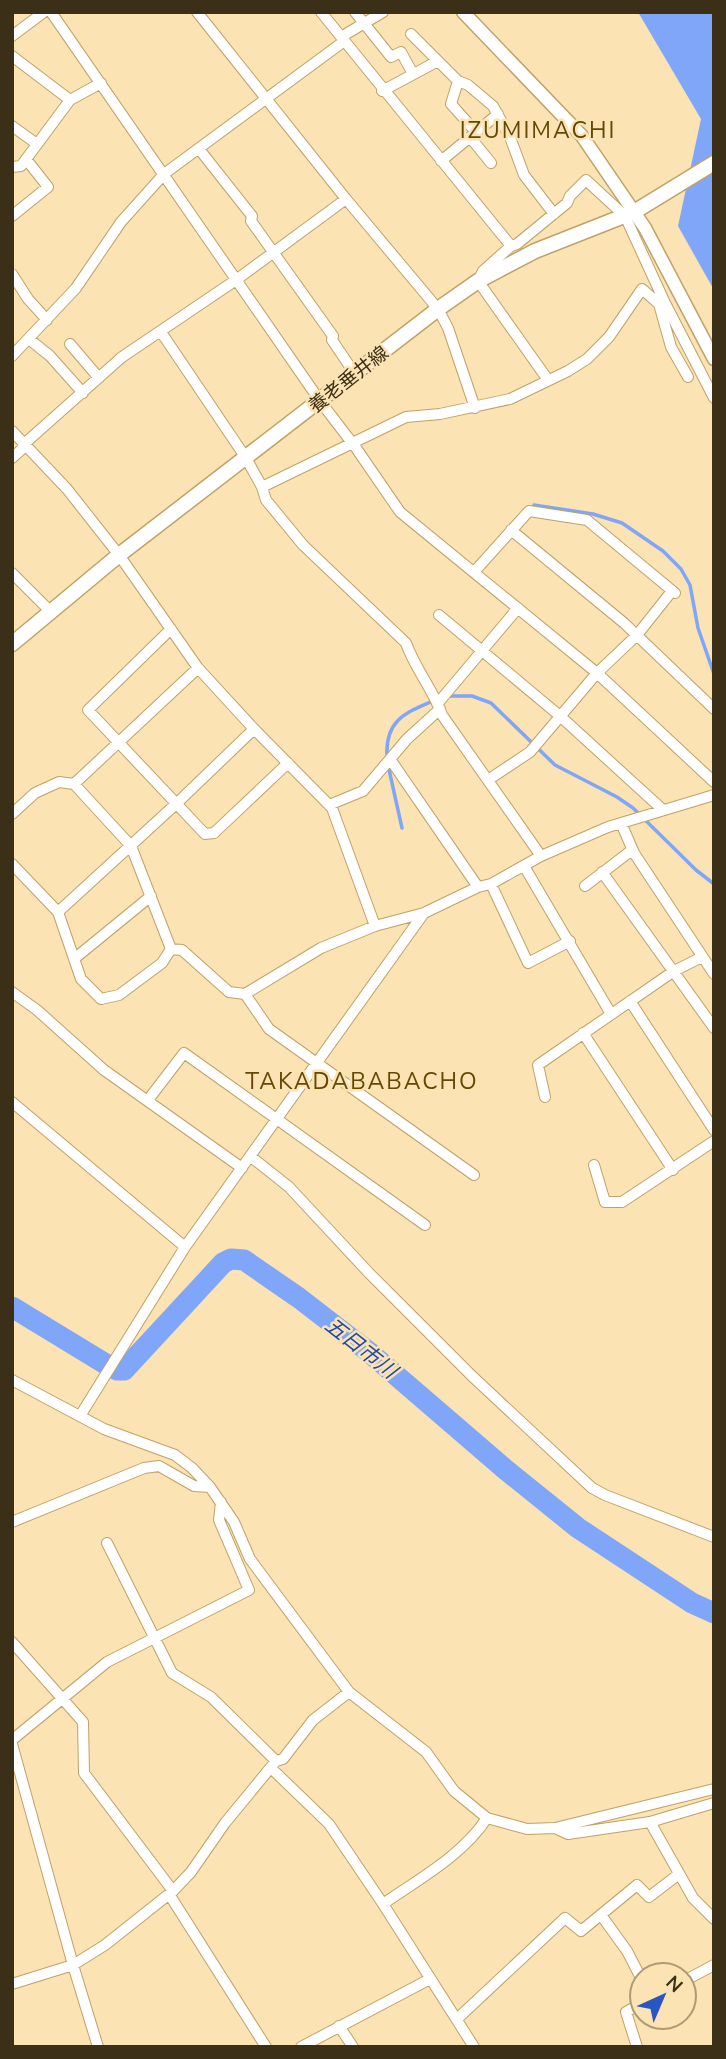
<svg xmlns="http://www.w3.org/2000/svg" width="726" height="2059" font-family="'Nunito Sans','Noto Sans JP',sans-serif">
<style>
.water{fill:#7fa6f8}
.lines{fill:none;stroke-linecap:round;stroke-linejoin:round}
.stream{stroke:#7fa6f8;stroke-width:3.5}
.river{stroke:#7fa6f8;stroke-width:21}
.minor-casing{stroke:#bfa267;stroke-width:12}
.tertiary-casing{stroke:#bfa267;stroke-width:15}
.secondary-casing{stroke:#bfa267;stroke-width:17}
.minor{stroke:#fff;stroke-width:10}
.tertiary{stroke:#fff;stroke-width:12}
.secondary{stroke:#fff;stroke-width:14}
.labels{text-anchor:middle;stroke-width:5;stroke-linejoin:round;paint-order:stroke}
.street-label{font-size:19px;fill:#3b2f17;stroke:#fbe3b3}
.water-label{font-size:21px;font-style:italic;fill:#2248a7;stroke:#fbe3b3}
.quarter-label{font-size:23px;letter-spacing:2px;fill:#634905;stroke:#fbe3b3}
</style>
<rect width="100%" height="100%" fill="#fbe3b3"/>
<!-- water -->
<path class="water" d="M 638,12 L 714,12 L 714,290 L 678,226 L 701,119 Z"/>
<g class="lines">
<!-- stream -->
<path class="stream" d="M 534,505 L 593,514 L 622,523 L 663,551 L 681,569 L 690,585 L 698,628 L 714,674
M 445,696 L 472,696 L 491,703 L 555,765 L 617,797 L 633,808 L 696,870 L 714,884
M 387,757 C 385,720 405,713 435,700
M 388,765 L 402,828"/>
<!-- river -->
<path class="river" d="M 12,1307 L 104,1363 L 117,1370 L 124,1370 L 223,1263 L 231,1259 L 244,1260 L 299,1298 L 369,1352 L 506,1470 L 578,1528 L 692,1603 L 714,1613"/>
<!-- minor casing -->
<g class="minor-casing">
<path id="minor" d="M 51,12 L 320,401 L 356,448 L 400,512 L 597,673 L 714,782
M 197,12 L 346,199 L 438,309 L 448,328 L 475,408
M 321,12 L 511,246 L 483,271 L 478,281 L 548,380
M 355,12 L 391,57 L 401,52 L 413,74
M 12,36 L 44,12
M 341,37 L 383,12
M 12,56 L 70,100
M 438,61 L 458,81 L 451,104 L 476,132
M 458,81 L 468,85 L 493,106 L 510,137 L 524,175 L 554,214
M 382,91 L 438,61 L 411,34
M 12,126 L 37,144
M 470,137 L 491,163
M 199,149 L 252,216 L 251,221 L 333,336 L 332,340 L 355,374
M 441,161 L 498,114
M 12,167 L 21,166 L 70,100 L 101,83
M 12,216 L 48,187 L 26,159
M 511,246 L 517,244 L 567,203 L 570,196 L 586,180 L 625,216 L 665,303 L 714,398
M 12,274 L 28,299 L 47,320
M 659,304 L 671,347 L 688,377
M 161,332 L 246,458 L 262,487 L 266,500 L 303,545 L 406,643 C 415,669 433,689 442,715 L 541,856
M 29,339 L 50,356 L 83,393
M 70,344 L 99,378
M 12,356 L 76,288 L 121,222 L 164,174 L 343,42
M 12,431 L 67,489 L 119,555 L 198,668 L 254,729 L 332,808 L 375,926
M 12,458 L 22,449 L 24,444 L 122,357 L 236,280 L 346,199
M 262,487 L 406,417 L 440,414 L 510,399 L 568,371 L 587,359 L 609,337 L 642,289 L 659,304 L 665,303
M 511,530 L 624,623 L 714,709
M 474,572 L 529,511 L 587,520 L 675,593
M 12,573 L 50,611
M 439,615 L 560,716 L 663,810
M 171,629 L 88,710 L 205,834 L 214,833 L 288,763
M 438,703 L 518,608
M 390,759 L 478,887
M 488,780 L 530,752 L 597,673 L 637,635 L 672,591
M 74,784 L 198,668
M 329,805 L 363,791 L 407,739 L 440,709
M 12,814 L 35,793 L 59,782 L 74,784 L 131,846 L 171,949 L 182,950 L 229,992 L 245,994 L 321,948 L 375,926 L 424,913 L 478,887 L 491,884 L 541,856 L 608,827 L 714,795
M 621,823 L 634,853 L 714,974
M 12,864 L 58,912 L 81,979 L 101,999 L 119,995 L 162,963 L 171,949
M 524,866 L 611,1014
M 602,872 L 714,1028
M 491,884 L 528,963 L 570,941
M 585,886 L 632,850
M 58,912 L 176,804 L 254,729
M 74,959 L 151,896
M 12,992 L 37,1010 L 104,1070 L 242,1168
M 245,994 L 269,1029 L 474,1175
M 630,1001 L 714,1130
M 583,1033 L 673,1170
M 545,1097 L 538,1065 L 674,971 L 702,957
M 148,1100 L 184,1053 L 425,1225
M 12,1102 L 185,1247
M 250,1156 L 289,1187 L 369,1273 L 472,1376 L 592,1488 L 605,1495 L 714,1537
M 594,1165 L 605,1202 L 622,1202 L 714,1141
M 12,1380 L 104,1429 L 175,1455 L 192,1468 L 210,1487 L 234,1522 L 250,1559 L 349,1692 L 426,1752 L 454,1791 L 487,1818 L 527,1829 L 555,1828 L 714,1789
M 80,1416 L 185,1247 L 424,913
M 12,1522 L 144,1468 L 159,1466 L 194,1486 L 210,1487
M 107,1543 L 172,1673 L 211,1697 L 276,1761
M 12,1642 L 83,1722 L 84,1773 L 173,1891
M 12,1740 L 107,1662 L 249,1590 L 219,1520 L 221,1502
M 12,1744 L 73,1965 L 98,2047
M 271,1768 L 329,1824 L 383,1904 L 474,2047
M 650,1822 L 693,1898 L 714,1919
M 555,1828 L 568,1834 L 650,1822 L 714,1803
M 169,1894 L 266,2047
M 383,1904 C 419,1879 463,1855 487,1818
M 601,1915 L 627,1951 L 642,1980
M 684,1981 L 714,1965
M 12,1984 L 73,1965 L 105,1945 L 173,1891 L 191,1872 L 225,1823 L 276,1761 L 283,1759 L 313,1720 L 349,1692
M 457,2019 L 565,1918 L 581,1931 L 637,1885 L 649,1897 L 679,1874
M 339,2026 L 353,2047
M 301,2047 L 430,1979
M 637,2047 L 626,2012 L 642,2003"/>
</g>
<!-- tertiary casing -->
<g class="tertiary-casing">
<path id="tertiary" d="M 463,12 L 582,136 L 645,228 L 714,359"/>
</g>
<!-- secondary casing -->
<g class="secondary-casing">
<path id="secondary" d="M 12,644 L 119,555 L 438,309 L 478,281 L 535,251 L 634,212 L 714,163"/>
</g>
<!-- minor -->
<use href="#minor" class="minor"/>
<!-- tertiary -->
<use href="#tertiary" class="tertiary"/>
<!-- secondary -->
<use href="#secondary" class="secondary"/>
</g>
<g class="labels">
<!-- street labels -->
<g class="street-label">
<text transform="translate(348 379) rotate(-38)" y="7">養老垂井線</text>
</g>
<!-- water labels -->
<g class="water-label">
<text transform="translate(361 1348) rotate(38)" y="7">五日市川</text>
</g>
<!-- quarter labels -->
<g class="quarter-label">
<text x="538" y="138">IZUMIMACHI</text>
<text x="362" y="1089">TAKADABABACHO</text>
</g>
</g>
<!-- border -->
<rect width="726" height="2059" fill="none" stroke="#3b2f17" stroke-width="28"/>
<!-- north arrow -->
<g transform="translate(663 1996) rotate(44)"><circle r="33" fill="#fbe3b3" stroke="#ae9b75" stroke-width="2"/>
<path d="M0-5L12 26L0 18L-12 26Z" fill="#2a56c5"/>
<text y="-10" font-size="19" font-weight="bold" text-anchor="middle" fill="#3b2f17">N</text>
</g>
</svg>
